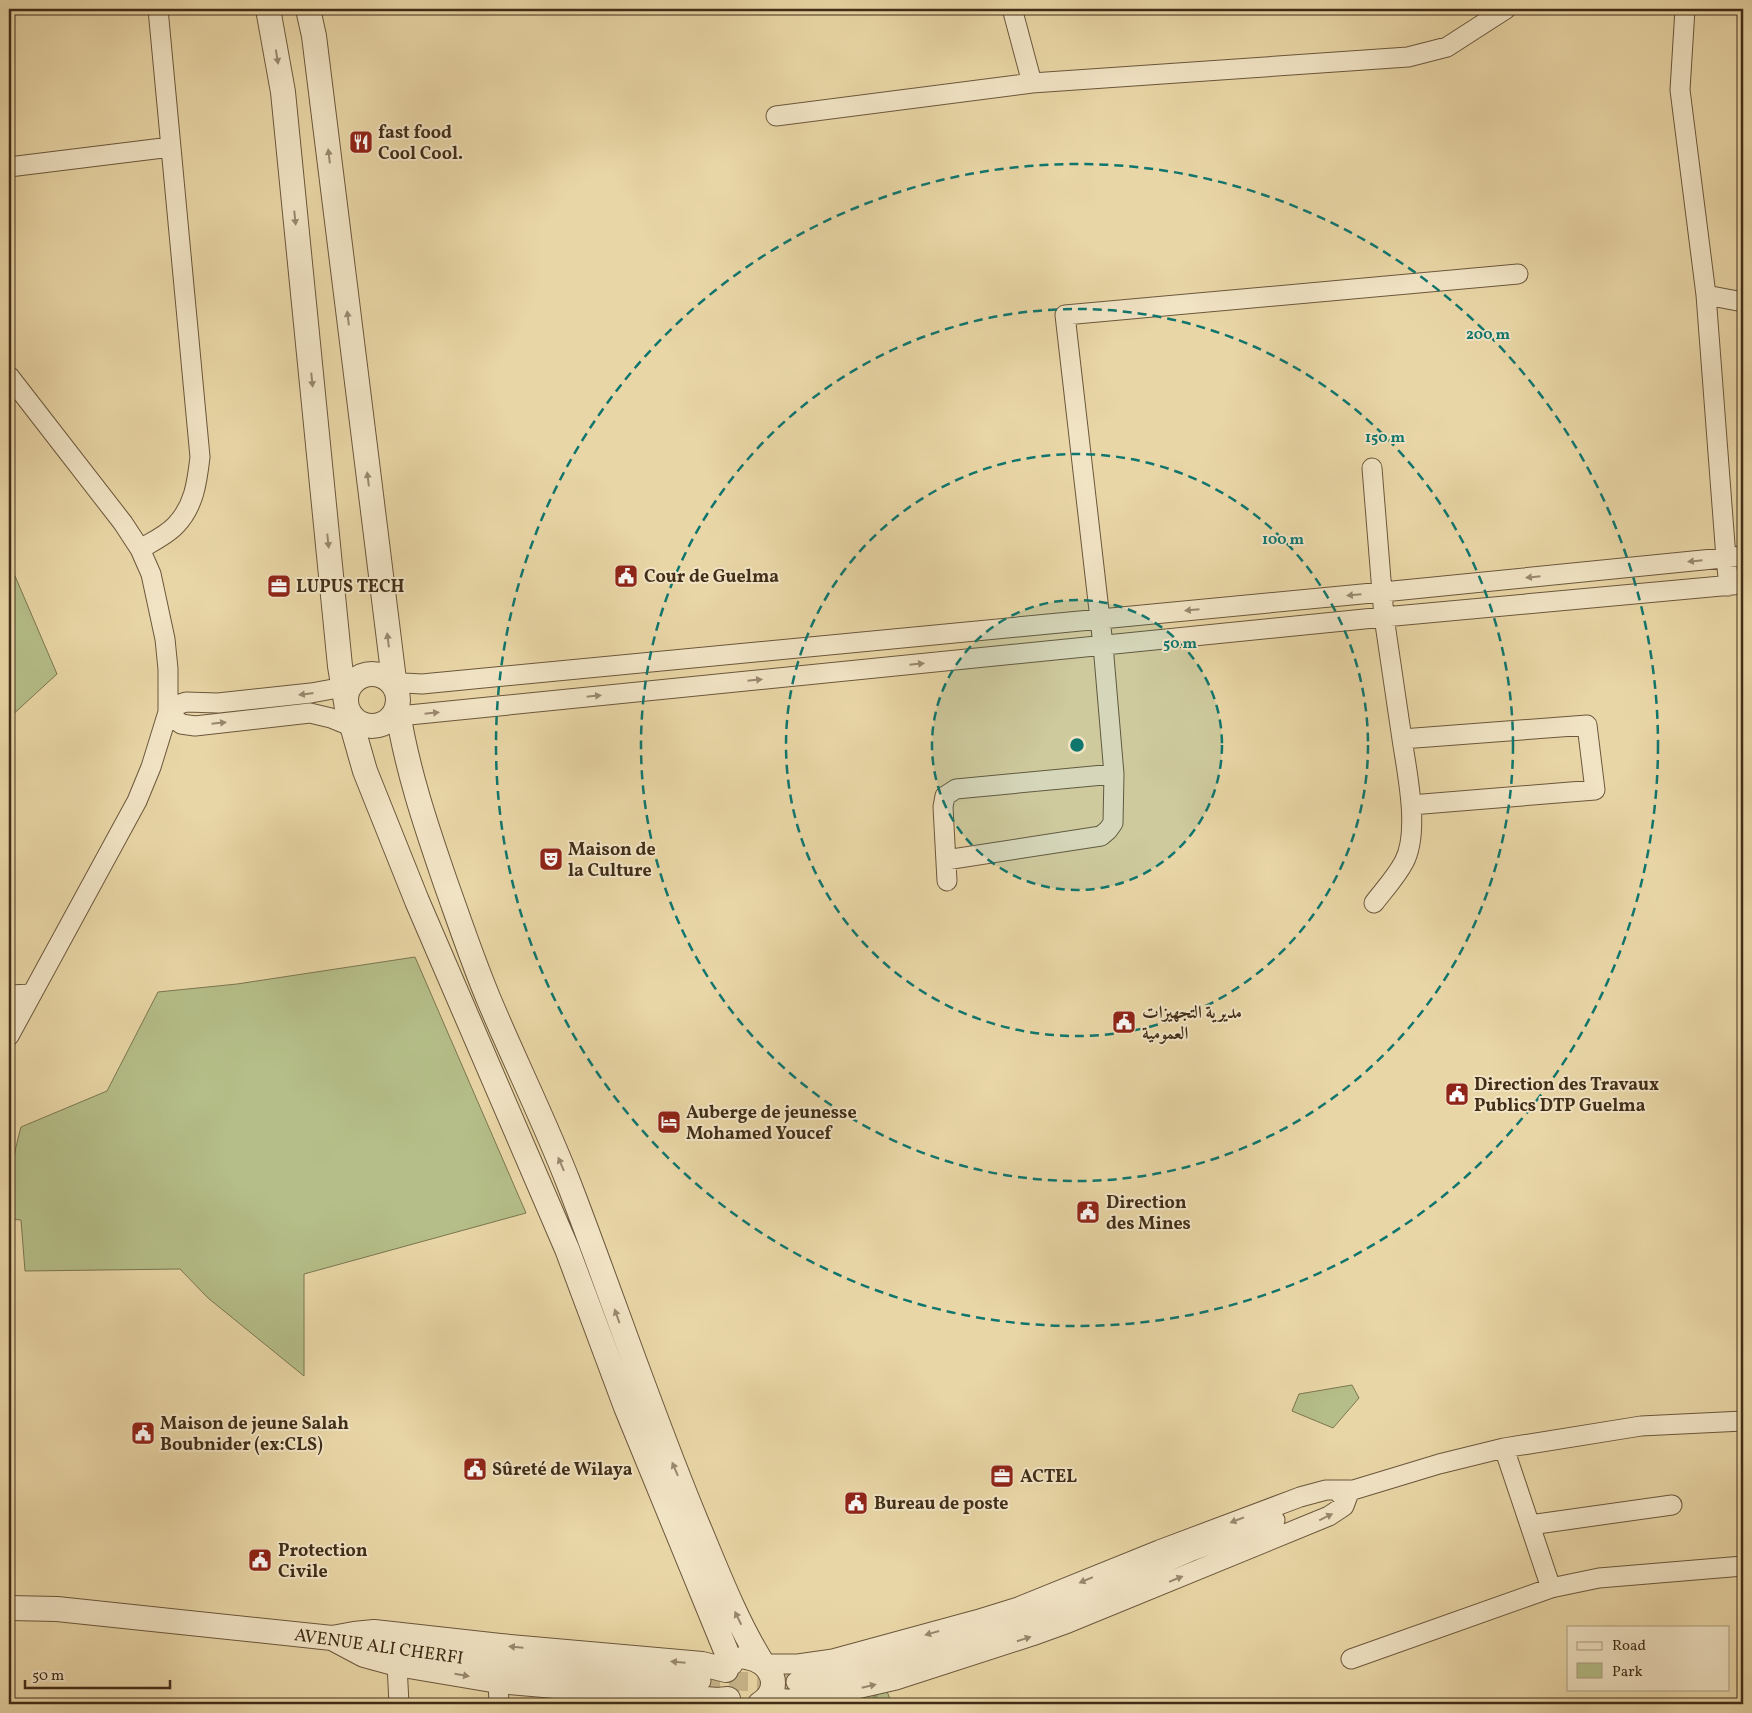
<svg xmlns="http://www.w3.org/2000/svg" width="1752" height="1713" font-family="Vollkorn,Amiri,serif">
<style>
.cemetery{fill:url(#cemetery-stones);stroke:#7b7650}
.green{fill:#b5be88;stroke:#7b7650}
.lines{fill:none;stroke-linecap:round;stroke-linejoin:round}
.minor-tunnel{stroke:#c7b48a;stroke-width:19;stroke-dasharray:19 9;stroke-linecap:butt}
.minor-casing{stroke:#6b573c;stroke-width:21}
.tertiary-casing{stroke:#6b573c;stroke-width:26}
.minor{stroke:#f1e4c5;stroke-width:19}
.tertiary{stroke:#f1e4c5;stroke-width:24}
.oneway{fill:#99886e}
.ring{fill:none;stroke:#0f766e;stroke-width:2.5;stroke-dasharray:9 6}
.labels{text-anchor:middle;stroke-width:4;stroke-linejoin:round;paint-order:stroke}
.poi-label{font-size:18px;font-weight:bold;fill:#412d18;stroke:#f1e4c5;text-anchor:start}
.street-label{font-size:18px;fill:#412d18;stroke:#f1e4c5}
.centre{fill:#0f766e;stroke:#f1e4c5;stroke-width:2.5}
.ring-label{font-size:15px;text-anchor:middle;font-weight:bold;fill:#0f766e;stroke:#f1e4c5;stroke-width:4;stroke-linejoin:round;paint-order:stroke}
</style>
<defs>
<pattern id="cemetery-stones" width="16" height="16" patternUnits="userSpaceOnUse" patternTransform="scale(1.25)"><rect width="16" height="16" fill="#b5be88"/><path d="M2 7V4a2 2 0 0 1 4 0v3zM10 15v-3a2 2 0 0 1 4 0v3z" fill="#959b6e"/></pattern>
</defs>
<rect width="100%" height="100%" fill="#e9d6a6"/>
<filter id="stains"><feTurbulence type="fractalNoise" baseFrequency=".004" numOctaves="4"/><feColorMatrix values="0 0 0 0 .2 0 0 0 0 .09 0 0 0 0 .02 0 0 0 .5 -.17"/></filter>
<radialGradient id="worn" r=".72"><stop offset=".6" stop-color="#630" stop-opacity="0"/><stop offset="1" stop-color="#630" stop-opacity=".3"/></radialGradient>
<!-- cemetery -->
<path class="cemetery" d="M 886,1689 L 892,1704 L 847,1704 Z"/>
<!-- green -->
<path class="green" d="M 9,562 L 57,674 L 9,718 Z
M 415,957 L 526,1213 L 304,1274 L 304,1376 L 208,1298 L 180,1269 L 25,1271 L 21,1220 L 9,1219 C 9,1186 12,1159 21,1127 L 107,1091 L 158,992 L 237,984 Z
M 1352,1385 L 1359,1398 L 1333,1428 L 1292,1411 L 1299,1394 Z"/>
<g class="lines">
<!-- minor-tunnel -->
<path class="minor-tunnel" d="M 701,1681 L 796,1682"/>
<!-- minor casing -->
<g class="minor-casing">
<path id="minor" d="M 1013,9 L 1013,12 L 1032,83
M 1685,9 L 1680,90 L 1706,295 L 1726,558 L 1729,586
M 776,116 L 1032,83 L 1408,57 L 1447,47 L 1506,9
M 9,167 L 171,147
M 1706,295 L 1743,302
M 9,376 L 123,523 L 140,549 L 151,574 L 165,639 L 168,669 L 168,712 L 151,767 L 137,801 L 9,1036
M 1372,468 L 1384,617 L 1402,739 L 1587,725 L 1595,790 L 1411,805
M 140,549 C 152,542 167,535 176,525 C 194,506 197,483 200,457 L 158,9
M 382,676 L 404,683 L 422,684 L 1383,592 L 1743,556
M 353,683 L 344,687 L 311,693 L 218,703 L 186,702 L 174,706 L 168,712 L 181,724 L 195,726 L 310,713 L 331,718 L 353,727 L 366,726
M 385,723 L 399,716 L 1384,617 L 1743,584
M 946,860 L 1101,836 L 1108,830 L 1113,823 L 1114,774 L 1103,645 L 1065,315 L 1518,274
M 947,881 L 943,807 L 945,796 L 956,789 L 1114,774
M 1374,903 C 1384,890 1396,877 1404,862 C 1420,832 1407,773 1402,739
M 9,995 L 32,994
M 1504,1448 L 1551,1588
M 1340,1494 L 1439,1464 L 1504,1448 L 1641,1426 L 1743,1421
M 1530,1525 L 1672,1505
M 352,1643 L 493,1662 L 666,1679 L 701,1681
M 1351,1659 L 1551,1588 L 1599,1578 L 1743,1566
M 397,1664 L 399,1704
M 765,1664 L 798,1664 L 833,1659 L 976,1620 L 1018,1607 L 1159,1550 L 1300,1497 L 1326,1490 L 1350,1490 L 1344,1506 L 1329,1516 L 1068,1623 L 1032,1636 L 896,1680 L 848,1691 L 798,1699 L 784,1699 L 770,1694
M 498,1681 L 499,1704
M 796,1682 L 866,1669 L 985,1637 L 1030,1621 L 1192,1551 L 1275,1520"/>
</g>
<!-- tertiary casing -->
<g class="tertiary-casing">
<path id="tertiary" d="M 268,9 L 283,92 L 340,666 L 347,708 L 365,771 L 417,901 L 567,1249 L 626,1407 L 731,1663
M 308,9 L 314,36 L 395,688
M346 700a26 26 0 1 1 52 0a26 26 0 1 1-52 0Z
M 397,706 C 406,767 426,826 446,884 C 460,923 473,962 489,1000 C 515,1062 545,1122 569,1184 C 612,1296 650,1410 696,1521 C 716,1568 734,1617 761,1661
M 9,1608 L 57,1609 L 332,1638 L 354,1634 L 374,1632 L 500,1646 L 702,1664 L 726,1670
M 332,1638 L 364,1655 L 397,1664 L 498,1681 L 717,1700 L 728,1699
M 746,1657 C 772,1660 784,1689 760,1704"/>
</g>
<!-- minor -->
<use href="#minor" class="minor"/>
<!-- tertiary -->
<use href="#tertiary" class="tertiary"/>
</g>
<!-- one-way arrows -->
<defs><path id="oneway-solid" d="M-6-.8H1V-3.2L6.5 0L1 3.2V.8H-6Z" transform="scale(1.25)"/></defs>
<g class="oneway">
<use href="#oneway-solid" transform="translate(277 57) rotate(81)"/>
<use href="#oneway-solid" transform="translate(329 156) rotate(-97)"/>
<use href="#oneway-solid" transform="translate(295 218) rotate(84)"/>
<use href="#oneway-solid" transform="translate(348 318) rotate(-97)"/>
<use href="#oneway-solid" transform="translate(312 380) rotate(84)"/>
<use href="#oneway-solid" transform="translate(368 479) rotate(-97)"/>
<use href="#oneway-solid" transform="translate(328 541) rotate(84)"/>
<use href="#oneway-solid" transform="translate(1695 561) rotate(174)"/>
<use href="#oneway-solid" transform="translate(1533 577) rotate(174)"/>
<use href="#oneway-solid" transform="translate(1354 595) rotate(175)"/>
<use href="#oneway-solid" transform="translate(1192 610) rotate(175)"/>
<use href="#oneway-solid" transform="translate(388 640) rotate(-97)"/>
<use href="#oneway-solid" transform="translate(917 664) rotate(-6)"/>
<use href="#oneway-solid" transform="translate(755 680) rotate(-6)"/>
<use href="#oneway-solid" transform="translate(306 694) rotate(173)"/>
<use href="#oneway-solid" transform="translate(594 696) rotate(-6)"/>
<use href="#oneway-solid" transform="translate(432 713) rotate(-6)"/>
<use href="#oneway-solid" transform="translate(219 723) rotate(-6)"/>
<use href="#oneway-solid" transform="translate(561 1164) rotate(-113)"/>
<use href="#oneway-solid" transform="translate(617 1316) rotate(-110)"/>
<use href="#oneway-solid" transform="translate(675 1469) rotate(-113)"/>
<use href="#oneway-solid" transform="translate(1326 1517) rotate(-26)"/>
<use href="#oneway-solid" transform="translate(1237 1520) rotate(159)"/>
<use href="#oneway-solid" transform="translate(1176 1579) rotate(-22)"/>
<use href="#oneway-solid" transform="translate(1086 1580) rotate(157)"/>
<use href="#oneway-solid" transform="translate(738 1618) rotate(-116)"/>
<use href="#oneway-solid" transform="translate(932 1633) rotate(164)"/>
<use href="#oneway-solid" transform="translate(1024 1639) rotate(-18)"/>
<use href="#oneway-solid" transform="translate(516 1647) rotate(-175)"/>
<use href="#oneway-solid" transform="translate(678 1662) rotate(-175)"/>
<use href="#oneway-solid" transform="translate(462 1675) rotate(10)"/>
<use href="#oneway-solid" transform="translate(869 1686) rotate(-13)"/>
</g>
<!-- distance rings -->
<circle cx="1077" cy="745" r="145" fill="#0f766e" fill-opacity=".12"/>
<g class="ring">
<circle cx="1077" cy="745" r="145"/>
<circle cx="1077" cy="745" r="291"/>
<circle cx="1077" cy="745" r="436"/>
<circle cx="1077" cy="745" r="581"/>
</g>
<!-- icons -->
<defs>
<g id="restaurant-square" transform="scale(1.25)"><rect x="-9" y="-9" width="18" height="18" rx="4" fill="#8f2418" stroke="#f1e4c5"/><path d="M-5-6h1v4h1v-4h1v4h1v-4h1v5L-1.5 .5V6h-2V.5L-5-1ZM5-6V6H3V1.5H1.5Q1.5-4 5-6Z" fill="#fff"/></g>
<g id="civic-square" transform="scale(1.25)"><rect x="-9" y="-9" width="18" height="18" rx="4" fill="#8f2418" stroke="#f1e4c5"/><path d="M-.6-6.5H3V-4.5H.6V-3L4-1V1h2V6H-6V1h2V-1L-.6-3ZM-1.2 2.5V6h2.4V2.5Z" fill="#fff"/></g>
<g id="office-square" transform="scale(1.25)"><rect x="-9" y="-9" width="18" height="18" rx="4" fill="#8f2418" stroke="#f1e4c5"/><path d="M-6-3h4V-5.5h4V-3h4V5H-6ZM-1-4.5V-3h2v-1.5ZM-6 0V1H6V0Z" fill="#fff"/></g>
<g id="theatre-square" transform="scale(1.25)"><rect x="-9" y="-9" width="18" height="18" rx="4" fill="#8f2418" stroke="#f1e4c5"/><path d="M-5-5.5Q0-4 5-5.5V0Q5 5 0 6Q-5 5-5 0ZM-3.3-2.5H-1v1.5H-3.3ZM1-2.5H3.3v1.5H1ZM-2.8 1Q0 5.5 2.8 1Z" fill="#fff"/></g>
<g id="hotel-square" transform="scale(1.25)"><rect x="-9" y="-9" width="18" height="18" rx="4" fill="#8f2418" stroke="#f1e4c5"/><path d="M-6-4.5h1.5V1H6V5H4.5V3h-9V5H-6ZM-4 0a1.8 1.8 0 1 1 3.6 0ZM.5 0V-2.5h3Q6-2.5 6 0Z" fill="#fff"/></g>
</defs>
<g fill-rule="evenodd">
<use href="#restaurant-square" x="361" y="142"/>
<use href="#civic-square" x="626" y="576"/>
<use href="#office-square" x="279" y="586"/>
<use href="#theatre-square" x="551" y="859"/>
<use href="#civic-square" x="1124" y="1022"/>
<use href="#civic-square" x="1457" y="1094"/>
<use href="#hotel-square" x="669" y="1122"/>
<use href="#civic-square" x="1088" y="1212"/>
<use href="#civic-square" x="143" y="1433"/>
<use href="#civic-square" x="475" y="1469"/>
<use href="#office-square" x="1002" y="1476"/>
<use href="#civic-square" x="856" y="1503"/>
<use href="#civic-square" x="260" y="1560"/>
</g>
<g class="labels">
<!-- poi labels -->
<g class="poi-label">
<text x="378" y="138">fast food<tspan x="378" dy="21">Cool Cool.</tspan></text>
<text x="644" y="582">Cour de Guelma</text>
<text x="296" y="592">LUPUS TECH</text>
<text x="568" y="855">Maison de<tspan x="568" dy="21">la Culture</tspan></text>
<text x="1142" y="1018">مديرية التجهيزات<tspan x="1142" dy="21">العمومية</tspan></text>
<text x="1474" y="1090">Direction des Travaux<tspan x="1474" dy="21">Publics DTP Guelma</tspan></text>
<text x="686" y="1118">Auberge de jeunesse<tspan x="686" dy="21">Mohamed Youcef</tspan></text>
<text x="1106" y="1208">Direction<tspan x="1106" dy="21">des Mines</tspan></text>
<text x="160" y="1429">Maison de jeune Salah<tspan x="160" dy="21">Boubnider (ex:CLS)</tspan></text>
<text x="492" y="1475">Sûreté de Wilaya</text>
<text x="1020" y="1482">ACTEL</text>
<text x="874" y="1509">Bureau de poste</text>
<text x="278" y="1556">Protection<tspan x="278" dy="21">Civile</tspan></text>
</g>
<!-- street labels -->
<g class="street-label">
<text transform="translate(379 1646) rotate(8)" y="6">AVENUE ALI CHERFI</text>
</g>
</g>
<circle cx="1077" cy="745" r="8" class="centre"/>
<g class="ring-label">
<text x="1488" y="339">200 m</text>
<text x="1385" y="442">150 m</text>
<text x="1283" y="544">100 m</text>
<text x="1180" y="648">50 m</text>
</g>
<!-- margin -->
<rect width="1752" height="1713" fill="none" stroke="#e9d6a6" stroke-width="30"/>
<rect x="10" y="10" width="1732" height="1693" fill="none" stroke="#412d18" stroke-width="2.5"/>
<rect x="15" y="15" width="1722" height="1683" fill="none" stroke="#412d18"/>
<!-- legend -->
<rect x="1567" y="1626" width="162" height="65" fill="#f1e4c5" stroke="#ab9b80"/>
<rect x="1577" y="1642" width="25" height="8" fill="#f1e4c5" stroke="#ab9b80"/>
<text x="1612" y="1650" font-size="15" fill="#412d18">Road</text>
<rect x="1577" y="1663" width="25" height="15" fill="#b5be88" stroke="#ab9b80"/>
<text x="1612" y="1676" font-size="15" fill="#412d18">Park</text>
<!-- scale -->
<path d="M25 1680v8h145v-8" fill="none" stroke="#412d18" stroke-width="2.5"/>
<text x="32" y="1680" font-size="15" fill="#412d18" stroke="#f1e4c5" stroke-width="4" paint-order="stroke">50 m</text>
<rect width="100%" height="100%" filter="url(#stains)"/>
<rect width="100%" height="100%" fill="url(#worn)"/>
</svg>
